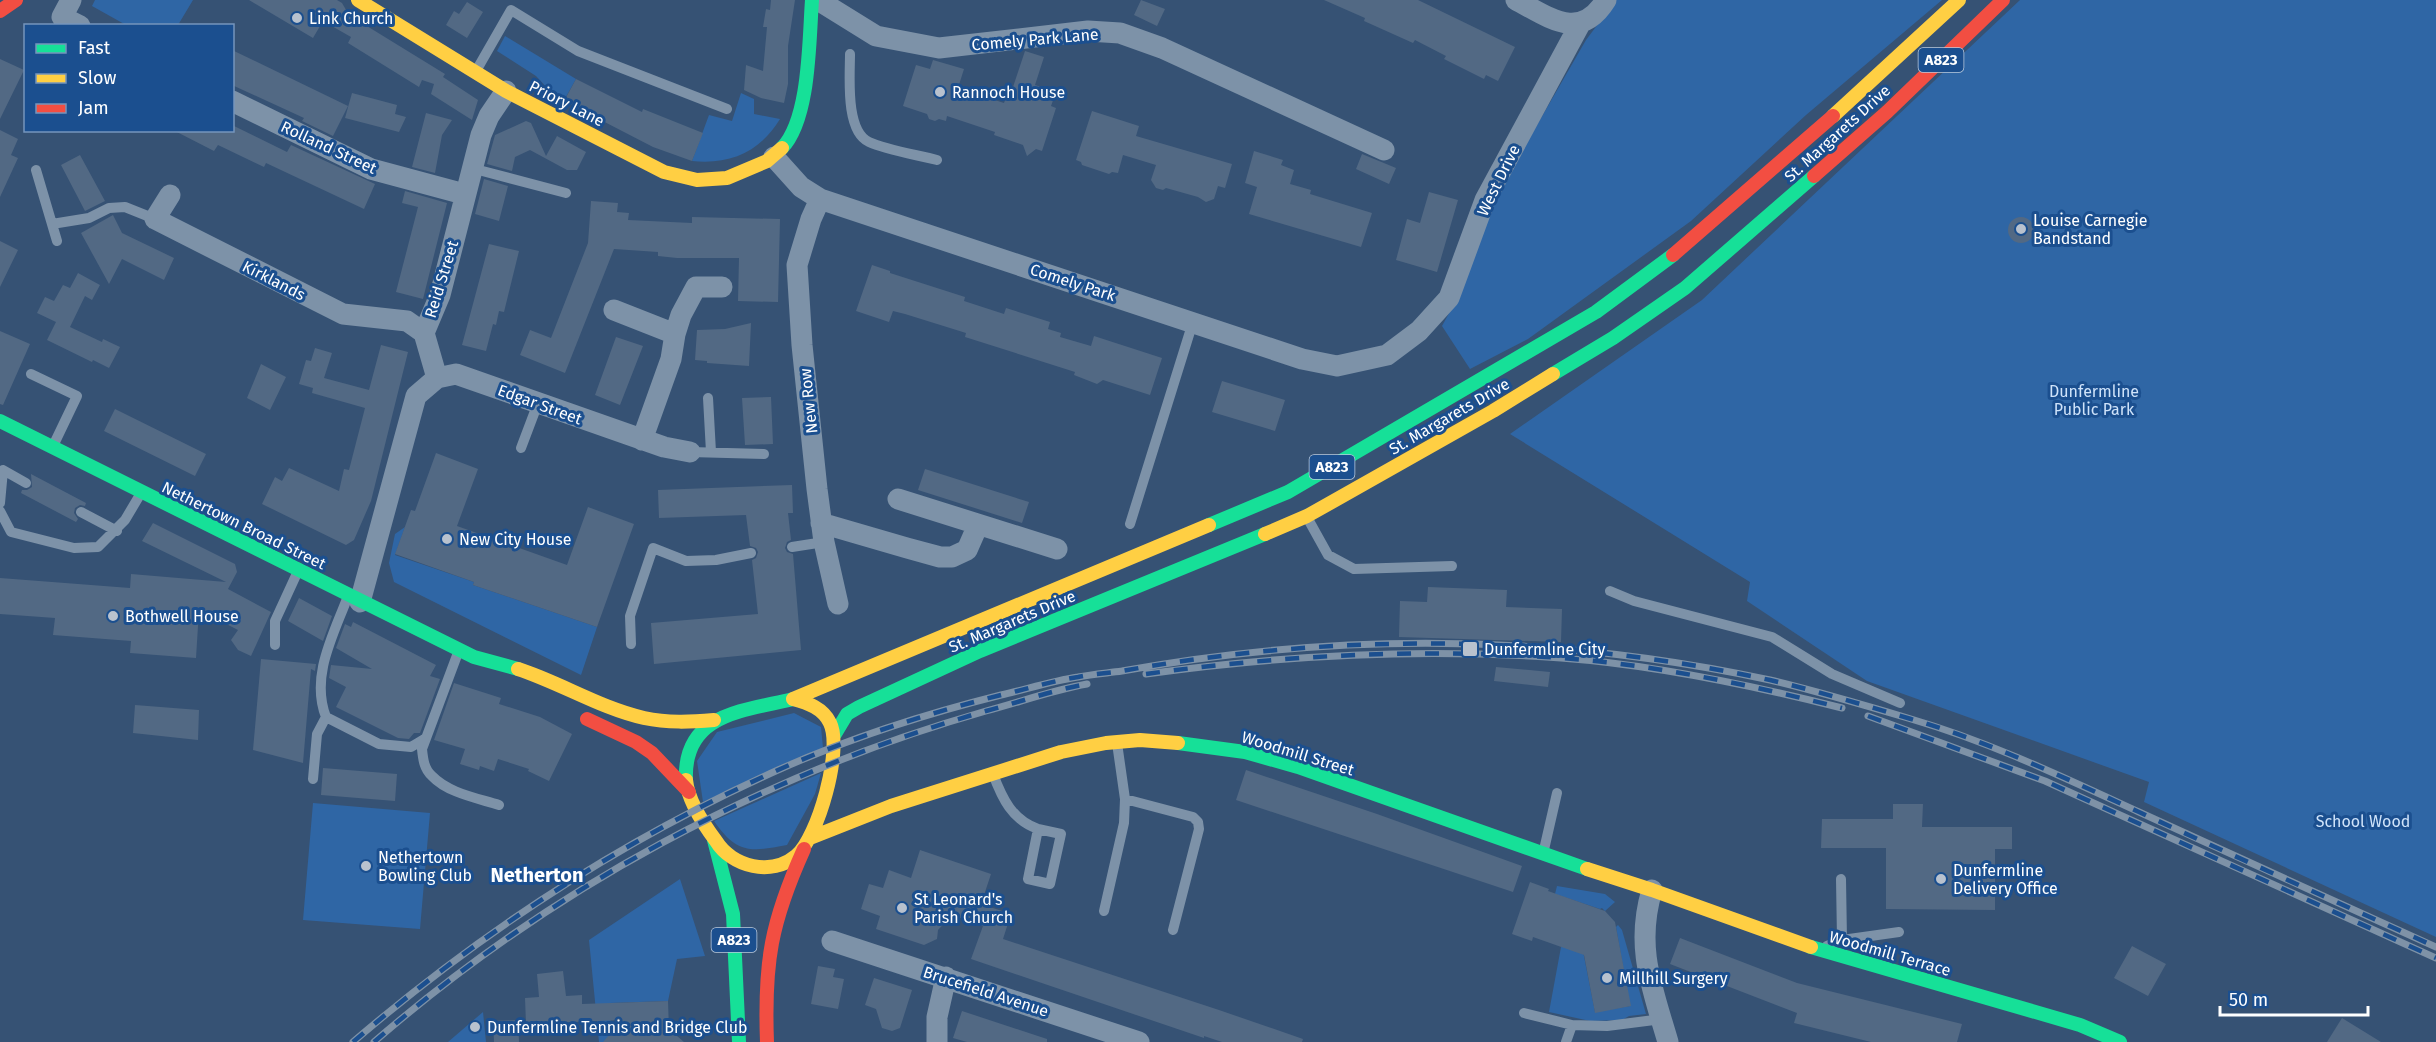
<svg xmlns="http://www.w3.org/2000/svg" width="2436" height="1042" font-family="'Fira Sans',sans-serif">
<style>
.green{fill:#2f66a5}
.building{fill:#526984}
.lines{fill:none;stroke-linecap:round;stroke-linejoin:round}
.lane{stroke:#7d92a8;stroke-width:10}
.street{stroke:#7d92a8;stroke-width:21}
.fast{stroke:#16e098;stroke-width:14}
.slow{stroke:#ffcf43;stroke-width:14}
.jam{stroke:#f24e42;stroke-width:14}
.rail-casing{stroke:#7e92a7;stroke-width:7}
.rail{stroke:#1b4f8f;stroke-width:4.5;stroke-dasharray:14;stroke-linecap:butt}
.poi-dot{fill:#b9c2ce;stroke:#1b4f8f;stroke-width:2}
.labels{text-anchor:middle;stroke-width:6;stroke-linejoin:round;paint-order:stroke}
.shield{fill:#1b4f8f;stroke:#bbcadd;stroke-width:1.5}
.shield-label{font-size:15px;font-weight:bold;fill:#fff}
.poi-label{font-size:16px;fill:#fff;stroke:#1b4f8f;text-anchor:start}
.street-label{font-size:16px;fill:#fff;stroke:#1b4f8f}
.park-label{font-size:16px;fill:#cfe3fa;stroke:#1b4f8f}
.quarter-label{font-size:20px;font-weight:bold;fill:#fff;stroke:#1b4f8f}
</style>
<rect width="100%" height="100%" fill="#365274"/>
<!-- green -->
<path class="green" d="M 95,0 L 193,0 L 178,25 L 126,25 L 92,6 Z
M 1616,0 L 1942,0 L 1806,115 L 1691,221 L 1528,339 L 1470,369 L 1442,326 L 1458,297 L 1492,203 L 1586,40 Z
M 2020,0 L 2436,0 L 2436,937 L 2144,802 L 2149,782 L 1867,681 L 1747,601 L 1750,582 L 1510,434 L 1702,300 Z
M 505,36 L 576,79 L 562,104 L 536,76 L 497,51 Z
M 741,93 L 754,99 L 754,114 L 780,119 C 760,152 730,165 692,161 L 709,115 L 732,121 Z
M 405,527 L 395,555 L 474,582 L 473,585 L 597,627 L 581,675 L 394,582 L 389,563 L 395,534 Z
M 794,713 L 821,727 L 823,748 L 703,802 L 697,761 L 717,732 Z
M 821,773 L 815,794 L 787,845 C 750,852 737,854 714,821 Z
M 313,803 L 430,813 L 420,929 L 303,920 Z
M 680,879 L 705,956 L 677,959 L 668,1001 L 610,1003 L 611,1032 L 605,1042 L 599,1042 L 589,940 Z
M 1557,886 L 1605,894 L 1615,902 L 1605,911 L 1602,908 L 1600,909 L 1555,894 Z
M 1618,925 L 1622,930 L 1646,1014 L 1629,1016 L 1622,1020 L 1590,1021 L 1549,1012 L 1561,947 L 1581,941 L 1595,1012 L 1630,1006 L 1616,927 Z
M 483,1012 L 486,1042 L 448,1042 Z"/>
<!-- building -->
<path class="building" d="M 249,0 L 337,0 L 342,3 L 349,15 L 445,74 L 443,77 L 478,100 L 472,120 L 431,94 L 434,84 L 422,80 L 419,87 L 348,43 L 351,37 L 323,21 L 313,38 Z
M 771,0 L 795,0 L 788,46 L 788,84 L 784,103 L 761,98 L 744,90 L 746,65 L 763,71 L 767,27 L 763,27 L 766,9 L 770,10 Z
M 1141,0 L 1165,9 L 1157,26 L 1134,15 Z
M 1324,0 L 1418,0 L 1515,47 L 1498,81 L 1486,75 L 1484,79 L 1444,59 L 1446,56 L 1415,40 L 1413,43 L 1364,21 L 1365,18 Z
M 467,2 L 483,12 L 467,38 L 446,25 L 454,11 L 459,14 Z
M 232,50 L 348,106 L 333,136 L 302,121 L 304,118 L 232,85 Z
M 1025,51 L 1044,57 L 1035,85 L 1056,92 L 1051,106 L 1056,108 L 1042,151 L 1036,149 L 1027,156 L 1023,145 L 994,135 L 995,132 L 947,116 L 946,121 L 939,119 L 935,121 L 929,119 L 927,114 L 903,106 L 916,65 L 930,69 L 933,60 L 964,69 L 958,88 L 1004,103 L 1008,92 L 1011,93 Z
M 0,59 L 24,70 L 0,119 Z
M 576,79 L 642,112 L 643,109 L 703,133 L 692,161 L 653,147 L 564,101 Z
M 352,93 L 397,105 L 395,114 L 406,117 L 399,132 L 345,118 Z
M 1092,111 L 1139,126 L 1136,136 L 1232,164 L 1225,188 L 1218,186 L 1214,199 L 1206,202 L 1198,197 L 1166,188 L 1163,190 L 1156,188 L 1151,180 L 1156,165 L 1123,155 L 1118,173 L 1112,172 L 1109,174 L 1082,165 L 1081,162 L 1076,160 Z
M 426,113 L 452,120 L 442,135 L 435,173 L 412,167 Z
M 526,121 L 531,123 L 546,156 L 557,136 L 586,152 L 577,170 L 567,170 L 530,150 L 515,157 L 512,171 L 487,164 L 495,135 Z
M 232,125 L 287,152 L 291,145 L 375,184 L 364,209 L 266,163 L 264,167 L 218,145 L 214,151 L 173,130 L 232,130 Z
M 0,130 L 18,139 L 11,155 L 18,158 L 0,197 Z
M 1254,151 L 1283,160 L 1281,165 L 1294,170 L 1290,184 L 1311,190 L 1310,194 L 1372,213 L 1361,247 L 1249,214 L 1257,187 L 1245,183 Z
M 1362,154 L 1396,168 L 1389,184 L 1356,169 Z
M 80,155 L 105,201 L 85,211 L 61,165 Z
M 484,179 L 508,186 L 499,221 L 475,214 Z
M 405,191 L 447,203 L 423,299 L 396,292 L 418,207 L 402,203 Z
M 1429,192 L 1458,200 L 1437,272 L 1396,260 L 1407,219 L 1420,223 Z
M 591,201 L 618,203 L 617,212 L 629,213 L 628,220 L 692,223 L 692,217 L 780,219 L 778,302 L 738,301 L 739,258 L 677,258 L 658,256 L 658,252 L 614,249 L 565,373 L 520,355 L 530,330 L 551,338 L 588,243 Z
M 113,215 L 122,233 L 174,258 L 164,280 L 122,259 L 109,284 L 81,233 Z
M2008 230a13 13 0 1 1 26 0a13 13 0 1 1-26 0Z
M 0,241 L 18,250 L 0,287 Z
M 489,244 L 519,251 L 504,312 L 499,311 L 496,325 L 493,324 L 486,351 L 462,345 Z
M 872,265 L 890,271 L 890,273 L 965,297 L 964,301 L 1004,314 L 1006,308 L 1050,322 L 1048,329 L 1061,333 L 1060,337 L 1091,346 L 1094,336 L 1162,358 L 1150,395 L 1103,380 L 1097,384 L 1074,375 L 1075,372 L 965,337 L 966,333 L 905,314 L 893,311 L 889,322 L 856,311 Z
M 78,273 L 100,285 L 92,300 L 85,296 L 70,327 L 102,342 L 103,339 L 120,347 L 109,368 L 93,360 L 92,362 L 47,340 L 56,322 L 37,313 L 45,297 L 54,301 L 63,285 L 70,288 Z
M 751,323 L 749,366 L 707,363 L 707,361 L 695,360 L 697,330 L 725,329 Z
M 0,331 L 30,344 L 3,405 L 0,404 Z
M 616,337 L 643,346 L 620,405 L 595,395 Z
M 381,345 L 408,352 L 371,501 L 354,540 L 346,545 L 262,504 L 275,477 L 282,481 L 289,468 L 339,491 L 344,469 L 349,470 L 365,408 L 312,393 L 313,388 L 299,384 L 306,360 L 311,361 L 315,348 L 332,353 L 324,378 L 369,390 Z
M 261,364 L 286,377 L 270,410 L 247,398 Z
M 1222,381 L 1285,400 L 1275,431 L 1212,412 Z
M 771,397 L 773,444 L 745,445 L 742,398 Z
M 115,409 L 206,454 L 195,476 L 104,431 Z
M 436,453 L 478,469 L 457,526 L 567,565 L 588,507 L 634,524 L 597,627 L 473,585 L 474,582 L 395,554 L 411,510 L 415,511 Z
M 925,469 L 1029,502 L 1022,523 L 918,490 Z
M 31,474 L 86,503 L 85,506 L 80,505 L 75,508 L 74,513 L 78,519 L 76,522 L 21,493 L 22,490 L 27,490 L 32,487 Z
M 792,485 L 793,513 L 788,513 L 791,540 L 787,542 L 785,548 L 787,552 L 793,554 L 801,650 L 654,664 L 651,623 L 758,614 L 752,560 L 756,558 L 758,552 L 756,548 L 750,546 L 746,515 L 659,518 L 658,490 Z
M 153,523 L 235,564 L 237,572 L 228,589 L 271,612 L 251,656 L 238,650 L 231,640 L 238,630 L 199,610 L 196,658 L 130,653 L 131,641 L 53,635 L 55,618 L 0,614 L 0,578 L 130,588 L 131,574 L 226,582 L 142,541 Z
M 1428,587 L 1507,590 L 1506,607 L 1562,609 L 1561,642 L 1399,637 L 1400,601 L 1427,602 Z
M 299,598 L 332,616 L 323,641 L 288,621 Z
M 353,622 L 436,665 L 430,676 L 440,679 L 420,733 L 414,733 L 409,739 L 398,738 L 336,707 L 346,687 L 329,678 L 331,665 L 372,669 L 336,648 L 345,624 L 351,627 Z
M 261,659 L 316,664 L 315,671 L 311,669 L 303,763 L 253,750 Z
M 1496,667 L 1550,672 L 1548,687 L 1494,681 Z
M 454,683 L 501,698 L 499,704 L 540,717 L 572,734 L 549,781 L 528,771 L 529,769 L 498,759 L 494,771 L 480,766 L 479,770 L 460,764 L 465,749 L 434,740 Z
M 135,705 L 199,710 L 198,740 L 133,733 Z
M 323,768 L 397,774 L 395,801 L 321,795 Z
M 1246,770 L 1377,814 L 1522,866 L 1513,892 L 1236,800 Z
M 1893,804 L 1923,804 L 1922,827 L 2012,827 L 2012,849 L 1995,849 L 1995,910 L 1886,909 L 1886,848 L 1821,848 L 1822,819 L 1893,819 Z
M 920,850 L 991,874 L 981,904 L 1011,914 L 1003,939 L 1219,1010 L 1303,1039 L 1302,1042 L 1222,1042 L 1204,1036 L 1204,1038 L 971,959 L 983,926 L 952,915 L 938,930 L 937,939 L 924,945 L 876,929 L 880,916 L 861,909 L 869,884 L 883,888 L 889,870 L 911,878 Z
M 1530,882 L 1549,889 L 1548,891 L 1605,911 L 1615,922 L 1631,1006 L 1595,1013 L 1584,955 L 1533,937 L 1532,941 L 1512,934 Z
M 1680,938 L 1797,983 L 1962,1024 L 1957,1042 L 1871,1042 L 1794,1023 L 1797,1013 L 1670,964 Z
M 2132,946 L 2166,964 L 2148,996 L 2114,978 Z
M 818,966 L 835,969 L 833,977 L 844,979 L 838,1009 L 811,1004 Z
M 563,971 L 566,996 L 582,995 L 582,1004 L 668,1001 L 669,1029 L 684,1042 L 603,1042 L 622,1020 L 526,1024 L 525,998 L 539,997 L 537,974 Z
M 874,978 L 912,990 L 900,1028 L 892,1031 L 882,1028 L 876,1009 L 865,1005 Z
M 962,1011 L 1047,1039 L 1047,1042 L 967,1042 L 953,1038 Z
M 2342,1018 L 2381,1042 L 2327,1042 Z
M 518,1020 L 519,1042 L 494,1042 L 493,1021 Z"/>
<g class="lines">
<!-- lane -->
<path class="lane" d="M 850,54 C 850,76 845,131 869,142 C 886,150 918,155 937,160
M 476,71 L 511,10 L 578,51 L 727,109
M 471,168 L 566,193
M 36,170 L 57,241
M 52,224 L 89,218 L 109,208 L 125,207 L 155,219
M 31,374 L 77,396 L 54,444
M 708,398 L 711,452
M 521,448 L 538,403
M 690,452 L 764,454
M 0,503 L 3,470 L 26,483
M 0,511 L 11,532 L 74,548 L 98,547 L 125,520 L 141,493
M 81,512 L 117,531
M 1308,519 L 1328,555 L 1354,569 L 1452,566
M 1130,524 L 1193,322
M 792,547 L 824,542
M 1610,591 L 1634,601 L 1772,637 L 1832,674 L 1900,703
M 348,596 C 334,634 310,676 326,717 L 379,744 L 411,747 L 426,738
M 631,644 L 630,616 L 653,548 L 686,561 L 716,560 L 751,553
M 275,645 L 275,621 L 298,571
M 459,650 L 422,749 C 423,759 424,769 432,776 C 448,793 477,798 499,805
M 993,774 C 1002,798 1012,820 1038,829 L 1028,879 L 1050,884 L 1061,834 L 1038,829
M 313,779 L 317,734 L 326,717
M 1125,799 L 1193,817 L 1198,822 L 1199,829 L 1173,930
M 1543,854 L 1557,793
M 1841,879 L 1842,940
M 1104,911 L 1124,823 L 1125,799 L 1117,743
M 1827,946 L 1842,940 L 1899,932
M 1524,1013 L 1572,1025 L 1607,1026 L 1662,1019
M 1566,1042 L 1572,1025"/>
<!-- street -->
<path class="street" d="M 71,0 L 62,17 L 80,26
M 818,0 L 876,36 L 939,48 L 1088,31 L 1120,33 L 1162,48 L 1384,150
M 1516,0 C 1550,18 1580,42 1606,0
M 232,101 L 371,169 L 464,194
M 774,157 L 801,187 L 820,199 L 1302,359 L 1337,366 L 1387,355 L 1419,331 L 1449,298 L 1485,200 L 1580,24
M 170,195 L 155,219 L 343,314 L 407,321 L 424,333
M 820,199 L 811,219 L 797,265 L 802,345 L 817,489 L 824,542 L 838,604
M 614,310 L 675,334 L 671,359 L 642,440
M 675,334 L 681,315 L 696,287 L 722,287
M 437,378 L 456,374 L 664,447 L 690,452
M 898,499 L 1057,549
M 821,523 L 907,548 L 940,557 L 952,557 L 967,550 L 978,525
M 360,602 L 416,396 L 437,378 L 424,333 L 440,295 L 481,135 L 489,116 L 506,91
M 1652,890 C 1635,947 1652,987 1668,1042
M 832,941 L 1139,1042
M 937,1042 L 937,1017 L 946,977"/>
<!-- fast -->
<path class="fast" d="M 782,148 C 810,119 809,40 812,0
M 1553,374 L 1613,338 L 1685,288 L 1814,176
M 0,421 L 474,657 L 518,669
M 1209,525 L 1288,492 L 1596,312 L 1673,255
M 835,734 L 847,714 L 859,707 L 980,651 L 1265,534
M 1178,743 L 1245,752 L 1298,767 L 1587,869
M 686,780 C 683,713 744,711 793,699
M 714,840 L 733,914 L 739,1042
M 1811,947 L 2080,1025 L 2120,1042"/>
<!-- slow -->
<path class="slow" d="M 358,0 L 506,91 L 664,172 L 697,180 L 727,178 L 767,161 L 782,148
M 1833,116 L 1959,0
M 1265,534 L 1307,516 L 1493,411 L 1553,374
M 518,669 C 561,683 600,708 644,718 C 668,723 690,722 714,720
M 793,699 L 1209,525
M 686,780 C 688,800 704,825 716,841 C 724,854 738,863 753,866 C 768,869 784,866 796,856 C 818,838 843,749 830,723 C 823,708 808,703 793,699
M 810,838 L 891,806 L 1061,752 L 1106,743 L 1140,740 L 1178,743
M 1587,869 L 1652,890 L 1811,947"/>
<!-- jam -->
<path class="jam" d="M 0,11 L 16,0
M 1814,176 L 1887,112 L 2003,0
M 1673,255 L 1833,116
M 587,719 L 636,742 L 652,753 L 689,792
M 767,1042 C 764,962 771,922 804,849"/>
<!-- rail casing -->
<g class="rail-casing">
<path id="rail" d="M 1146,674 C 1284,655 1422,648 1561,658 C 1656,665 1751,685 1842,708
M 1868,716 L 2045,781 L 2436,958
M 353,1042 C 481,932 624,839 778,770 C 850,738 925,714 1001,695 C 1027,689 1052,681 1078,677 C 1093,674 1108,673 1122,671 C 1337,632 1556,634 1770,680 C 1817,691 1864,705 1911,719 C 1990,742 2065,778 2139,812 C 2238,858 2337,902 2436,947
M 374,1042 C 550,889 761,775 986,711 C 1020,702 1053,690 1087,684"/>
</g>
<!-- rail -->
<use href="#rail" class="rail"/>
</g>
<!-- markers -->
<g class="poi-dot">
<circle cx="297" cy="18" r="6"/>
<circle cx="940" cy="92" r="6"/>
<circle cx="2021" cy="229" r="6"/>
<circle cx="447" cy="539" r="6"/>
<circle cx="113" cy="616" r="6"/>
<rect x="1462" y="641" width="16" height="16" rx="3"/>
<circle cx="366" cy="866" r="6"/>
<circle cx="1941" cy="879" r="6"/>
<circle cx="902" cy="908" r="6"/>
<circle cx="1607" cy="978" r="6"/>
<circle cx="475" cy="1027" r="6"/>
</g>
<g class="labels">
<!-- shield labels -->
<g class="shield">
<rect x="1918.5" y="48" width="45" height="24" rx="4.5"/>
<rect x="1309.5" y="455" width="45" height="24" rx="4.5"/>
<rect x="711.5" y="928" width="45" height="24" rx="4.5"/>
</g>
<g class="shield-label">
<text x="1941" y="65">A823</text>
<text x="1332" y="472">A823</text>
<text x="734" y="945">A823</text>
</g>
<!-- poi labels -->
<g class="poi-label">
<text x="309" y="24">Link Church</text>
<text x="952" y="98">Rannoch House</text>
<text x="2033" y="226">Louise Carnegie<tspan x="2033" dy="18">Bandstand</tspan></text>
<text x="459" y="545">New City House</text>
<text x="125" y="622">Bothwell House</text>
<text x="1484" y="655">Dunfermline City</text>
<text x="378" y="863">Nethertown<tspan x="378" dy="18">Bowling Club</tspan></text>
<text x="1953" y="876">Dunfermline<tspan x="1953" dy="18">Delivery Office</tspan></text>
<text x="914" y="905">St Leonard's<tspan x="914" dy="18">Parish Church</tspan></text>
<text x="1619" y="984">Millhill Surgery</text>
<text x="487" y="1033">Dunfermline Tennis and Bridge Club</text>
</g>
<!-- street labels -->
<g class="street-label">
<text transform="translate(1035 39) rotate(-5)" y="6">Comely Park Lane</text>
<text transform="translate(567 103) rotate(27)" y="6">Priory Lane</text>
<text transform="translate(1837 133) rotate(-42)" y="6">St. Margarets Drive</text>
<text transform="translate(329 147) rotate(25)" y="6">Rolland Street</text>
<text transform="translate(1498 180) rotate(-64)" y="6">West Drive</text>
<text transform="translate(441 279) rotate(-73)" y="6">Reid Street</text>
<text transform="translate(274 280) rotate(27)" y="6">Kirklands</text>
<text transform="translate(1073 282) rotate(18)" y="6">Comely Park</text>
<text transform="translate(808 401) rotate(-96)" y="6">New Row</text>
<text transform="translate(540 404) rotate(20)" y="6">Edgar Street</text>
<text transform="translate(1449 416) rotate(-30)" y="6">St. Margarets Drive</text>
<text transform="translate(244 525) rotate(26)" y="6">Nethertown Broad Street</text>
<text transform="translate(1012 621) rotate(-23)" y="6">St. Margarets Drive</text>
<text transform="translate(1298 753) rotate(17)" y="6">Woodmill Street</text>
<text transform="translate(1890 953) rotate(16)" y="6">Woodmill Terrace</text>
<text transform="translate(986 991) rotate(18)" y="6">Brucefield Avenue</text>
</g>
<!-- park labels -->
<g class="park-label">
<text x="2094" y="397">Dunfermline<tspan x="2094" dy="18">Public Park</tspan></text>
<text x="2363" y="827">School Wood</text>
</g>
<!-- quarter labels -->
<g class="quarter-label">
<text x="537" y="882">Netherton</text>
</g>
</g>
<!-- legend -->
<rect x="24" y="24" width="210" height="108" fill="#1b4f8f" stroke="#7695bc" stroke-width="1.5"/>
<rect x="36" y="44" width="30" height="9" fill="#16e098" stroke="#7695bc" stroke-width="1.5"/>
<text x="78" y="54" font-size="18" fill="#ffffff">Fast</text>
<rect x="36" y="74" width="30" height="9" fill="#ffcf43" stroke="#7695bc" stroke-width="1.5"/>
<text x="78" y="84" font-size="18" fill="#ffffff">Slow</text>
<rect x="36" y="104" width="30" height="9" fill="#f24e42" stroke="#7695bc" stroke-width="1.5"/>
<text x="78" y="114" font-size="18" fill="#ffffff">Jam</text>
<!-- scale -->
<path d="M2220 1006v9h148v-9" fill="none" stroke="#ffffff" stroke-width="3"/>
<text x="2229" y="1006" font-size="18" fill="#ffffff" stroke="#1b4f8f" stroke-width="4.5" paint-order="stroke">50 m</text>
</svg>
